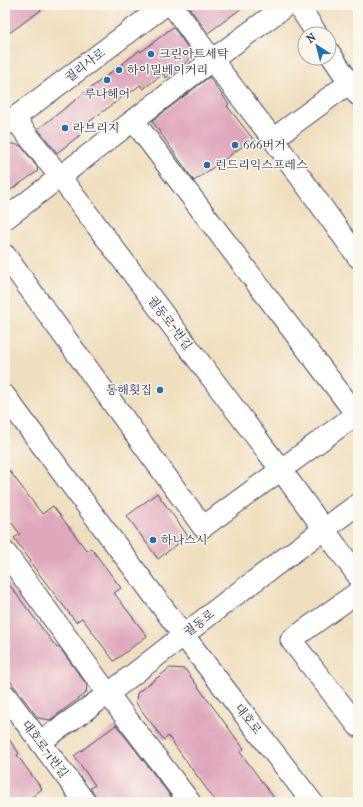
<svg xmlns="http://www.w3.org/2000/svg" width="363" height="807" font-family="'IM FELL French Canon','Noto Serif KR',serif">
<style>
.building{fill:#dfa7bc}
.lines{fill:none;stroke-linecap:round;stroke-linejoin:round}
.minor-casing{stroke:#3b496c;stroke-width:23}
.minor{stroke:#fff;stroke-width:21}
.poi-dot{fill:#1f6fb2;stroke:#fbf7ec;stroke-width:1.5}
.labels{text-anchor:middle;stroke-width:3;stroke-linejoin:round;paint-order:stroke}
.poi-label{font-size:12px;fill:#1b2f5e;stroke:#fbf7ec;text-anchor:start}
.street-label{font-size:12px;fill:#1b2f5e;stroke:#fbf7ec}
</style>
<rect width="100%" height="100%" fill="#fbf7ec"/>
<filter id="ink" filterUnits="userSpaceOnUse"><feTurbulence type="fractalNoise" baseFrequency=".025" numOctaves="2"/><feDisplacementMap in="SourceGraphic" scale="8" xChannelSelector="R" yChannelSelector="G"/><feConvolveMatrix kernelMatrix="1 2 1 2 8 2 1 2 1" color-interpolation-filters="sRGB"/></filter>
<filter id="wash" filterUnits="userSpaceOnUse"><feTurbulence type="fractalNoise" baseFrequency=".012" numOctaves="4" result="noise"/><feDisplacementMap in="SourceGraphic" scale="16" xChannelSelector="R" yChannelSelector="G"/><feGaussianBlur stdDeviation="0.9" result="paint"/><feColorMatrix in="noise" values="0 0 0 0 0 0 0 0 0 0 0 0 0 0 0 0 0 1.4 0 .05"/><feComposite in="paint" operator="in"/></filter>
<g filter="url(#wash)">
<rect width="100%" height="100%" fill="#f0dfbe"/>
<g id="blocks">
<!-- building -->
<path class="building" d="M 5,5 L 48,5 L 5,36 Z
M 187,5 L 246,5 L 208,33 Z
M 173,27 L 194,56 L 166,78 L 163,74 L 143,89 L 140,85 L 130,93 L 129,92 L 81,128 L 84,132 L 57,153 L 38,129 L 140,50 L 141,52 Z
M 209,77 L 229,104 L 227,106 L 253,139 L 194,181 L 152,121 Z
M 5,142 L 21,146 L 38,168 L 37,169 L 38,171 L 5,194 Z
M 5,465 L 42,514 L 53,506 L 87,551 L 91,548 L 121,588 L 114,593 L 147,636 L 114,661 L 82,618 L 76,622 L 30,562 L 31,561 L 14,538 L 20,534 L 5,514 Z
M 157,493 L 188,536 L 158,559 L 127,516 Z
M 5,579 L 57,648 L 59,647 L 87,685 L 86,693 L 50,720 L 38,718 L 5,674 Z
M 170,668 L 185,669 L 244,749 L 240,752 L 277,802 L 216,802 L 168,736 L 164,740 L 136,703 L 137,693 Z
M 116,725 L 137,752 L 175,802 L 100,802 L 90,788 L 95,785 L 74,756 Z
M 5,734 L 19,753 L 17,755 L 42,789 L 25,802 L 5,802 Z"/>
</g>
</g>
<g filter="url(#ink)">
<use href="#blocks" fill-opacity="0" stroke="#3b496c" stroke-width="1"/>
<g class="lines">
<!-- minor casing -->
<g class="minor-casing">
<path id="minor" d="M 172,5 L 212,60 L 273,139 L 358,257
M 298,5 L 317,34
M 329,52 L 358,95
M 14,118 L 60,177 L 281,470 L 358,576
M 133,120 L 356,414
M 5,125 L 165,5
M 273,139 L 349,83 L 358,80
M 5,219 L 212,60 L 287,5
M 5,255 L 203,527 L 358,413
M 5,396 L 184,636 L 312,802
M 5,552 L 108,694 L 190,802
M 358,592 L 291,640 L 358,726
M 5,695 L 85,802
M 40,742 L 108,694 L 230,599 L 358,504"/>
</g>
<!-- minor -->
<use href="#minor" class="minor"/>
</g>
</g>
<!-- markers -->
<g class="poi-dot">
<circle cx="151" cy="54" r="4"/>
<circle cx="119" cy="70" r="4"/>
<circle cx="107" cy="80" r="4"/>
<circle cx="65" cy="128" r="4"/>
<circle cx="235" cy="145" r="4"/>
<circle cx="207" cy="165" r="4"/>
<circle cx="160" cy="390" r="4"/>
<circle cx="153" cy="540" r="4"/>
</g>
<g class="labels">
<!-- poi labels -->
<g class="poi-label">
<text x="159" y="58">크린아트세탁</text>
<text x="127" y="74">하이밀베이커리</text>
<text x="107" y="98" text-anchor="middle">루나헤어</text>
<text x="73" y="132">라브리지</text>
<text x="243" y="149">666버거</text>
<text x="215" y="169">런드리익스프레스</text>
<text x="152" y="394" text-anchor="end">동해횟집</text>
<text x="161" y="544">하나스시</text>
</g>
<!-- street labels -->
<g class="street-label">
<text transform="translate(85 65) rotate(-37)" y="4">궐리사로</text>
<text transform="translate(170 323) rotate(53)" y="4">궐동로7번길</text>
<text transform="translate(199 623) rotate(-38)" y="4">궐동로</text>
<text transform="translate(248 719) rotate(52)" y="4">대호로</text>
<text transform="translate(45 749) rotate(53)" y="4">대호로71번길</text>
</g>
</g>
<!-- margin -->
<rect width="363" height="807" fill="none" stroke="#fbf7ec" stroke-width="20"/>
<!-- north arrow -->
<g transform="translate(317 46) rotate(324)"><circle r="19" fill="#fbf7ec" stroke="#a1a7b3"/>
<path d="M0-3L7 15L0 10L-7 15Z" fill="#1f6fb2"/>
<text y="-6" font-size="11" font-weight="bold" text-anchor="middle" fill="#1b2f5e">N</text>
</g>
</svg>
